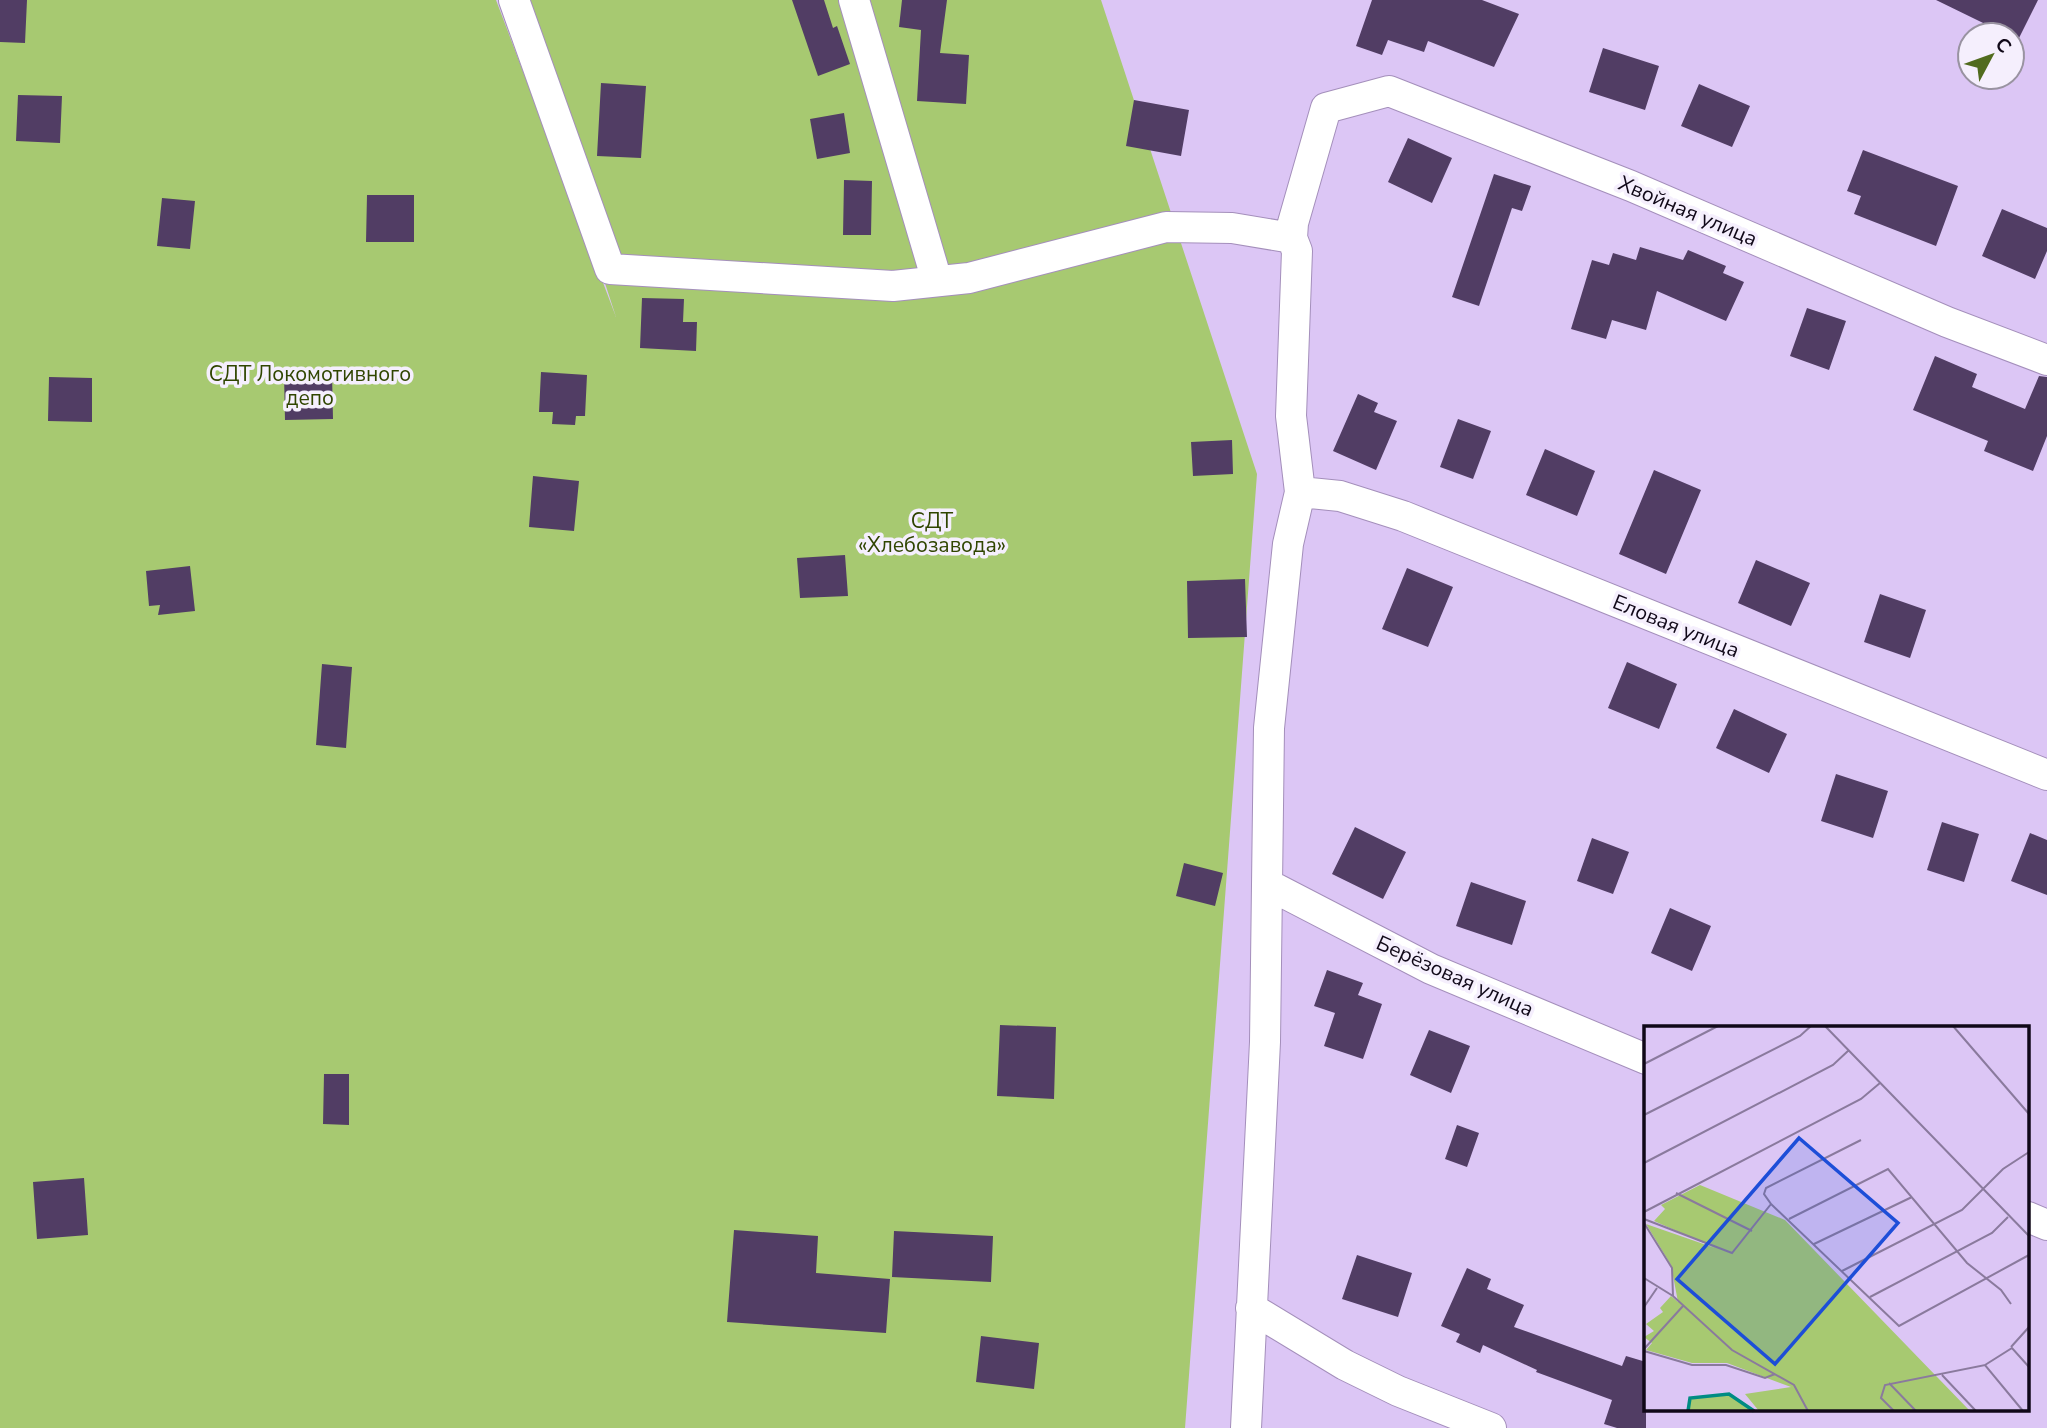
<svg xmlns="http://www.w3.org/2000/svg" width="2047" height="1428" font-family="'Nunito Sans',sans-serif">
<style>
.green{fill:#a7c971}
.building{fill:#513d64}
.lines{fill:none;stroke-linecap:round;stroke-linejoin:round}
.minor-casing{stroke:#a48fbb;stroke-width:32}
.minor{stroke:#fff;stroke-width:30}
.labels{text-anchor:middle;stroke-width:7;stroke-linejoin:round;paint-order:stroke}
.street-label{font-size:21px;fill:#100818;stroke:#f5effd}
.park-label{font-size:21px;fill:#304500;stroke:#f5effd}
.inset-river{fill:none;stroke:#008c83;stroke-width:3.5}
.inset-road{fill:none;stroke:#8a7a9d;stroke-width:2}
.view{fill:#1d4ed8;fill-opacity:0.15;stroke:#1d4ed8;stroke-width:3.5}
.inset-edge{fill:none;stroke:#100818;stroke-width:3.5}
</style>
<rect width="100%" height="100%" fill="#dcc6f5"/>
<!-- green -->
<path class="green" d="M 0,0 L 496,0 L 616,317 L 513,0 L 1101,0 L 1257,474 L 1185,1428 L 0,1428 Z"/>
<!-- building -->
<path class="building" d="M 0,0 L 27,0 L 25,43 L 0,42 Z
M 792,0 L 824,0 L 833,28 L 837,26 L 850,64 L 818,76 Z
M 902,0 L 947,0 L 940,53 L 969,55 L 966,104 L 917,101 L 921,30 L 899,27 Z
M 1372,0 L 1482,0 L 1519,14 L 1494,67 L 1428,41 L 1424,52 L 1388,40 L 1382,55 L 1356,46 Z
M 1936,0 L 2038,0 L 2018,40 Z
M 1603,48 L 1659,66 L 1645,110 L 1589,92 Z
M 601,83 L 646,86 L 641,158 L 597,156 Z
M 1699,84 L 1750,106 L 1732,147 L 1681,126 Z
M 18,95 L 62,96 L 60,143 L 16,141 Z
M 1134,100 L 1189,110 L 1181,156 L 1126,146 Z
M 844,113 L 850,153 L 817,159 L 810,119 Z
M 1408,138 L 1452,158 L 1432,203 L 1388,182 Z
M 1863,150 L 1958,186 L 1936,246 L 1854,214 L 1861,196 L 1847,191 Z
M 1494,174 L 1531,186 L 1522,211 L 1512,208 L 1479,306 L 1452,297 Z
M 844,180 L 872,181 L 871,235 L 843,235 Z
M 367,195 L 414,195 L 414,242 L 366,242 Z
M 162,198 L 195,201 L 190,249 L 157,246 Z
M 2002,209 L 2047,228 L 2047,251 L 2035,279 L 1982,256 Z
M 1640,247 L 1683,260 L 1688,250 L 1726,266 L 1723,273 L 1744,282 L 1726,321 L 1657,291 L 1646,330 L 1612,320 L 1606,339 L 1571,329 L 1592,260 L 1609,265 L 1613,253 L 1636,260 Z
M 642,298 L 684,299 L 683,322 L 697,322 L 696,351 L 640,348 Z
M 1807,308 L 1846,321 L 1829,370 L 1790,356 Z
M 1935,356 L 1977,374 L 1972,387 L 2025,409 L 2039,376 L 2047,377 L 2047,436 L 2033,471 L 1984,451 L 1988,441 L 1913,410 Z
M 541,372 L 587,375 L 585,416 L 576,416 L 575,425 L 552,424 L 553,412 L 539,412 Z
M 332,373 L 333,419 L 285,420 L 284,374 Z
M 49,377 L 92,378 L 92,422 L 48,421 Z
M 1358,394 L 1378,403 L 1374,412 L 1397,421 L 1376,470 L 1333,451 Z
M 1458,419 L 1491,431 L 1473,479 L 1440,467 Z
M 1232,440 L 1233,474 L 1193,476 L 1191,442 Z
M 1545,449 L 1595,471 L 1577,516 L 1526,495 Z
M 1654,470 L 1701,490 L 1666,574 L 1619,554 Z
M 533,476 L 579,481 L 574,531 L 529,527 Z
M 845,555 L 848,596 L 800,598 L 797,558 Z
M 1756,560 L 1810,583 L 1791,626 L 1738,603 Z
M 190,566 L 195,611 L 158,615 L 160,605 L 149,606 L 146,571 Z
M 1407,568 L 1453,587 L 1428,647 L 1382,629 Z
M 1245,579 L 1247,637 L 1188,638 L 1187,581 Z
M 1880,594 L 1926,610 L 1910,658 L 1864,642 Z
M 1627,662 L 1677,684 L 1659,729 L 1608,708 Z
M 322,664 L 352,667 L 346,748 L 316,745 Z
M 1734,709 L 1787,734 L 1769,773 L 1716,748 Z
M 1836,774 L 1888,791 L 1873,838 L 1821,821 Z
M 1942,822 L 1979,834 L 1964,882 L 1927,870 Z
M 1355,827 L 1406,852 L 1383,899 L 1332,874 Z
M 2030,833 L 2047,840 L 2047,895 L 2011,881 Z
M 1592,838 L 1629,852 L 1613,894 L 1577,881 Z
M 1184,863 L 1223,873 L 1215,906 L 1176,896 Z
M 1471,882 L 1526,901 L 1512,945 L 1456,926 Z
M 1670,908 L 1711,926 L 1692,971 L 1651,953 Z
M 1327,970 L 1363,983 L 1358,995 L 1382,1004 L 1363,1059 L 1324,1046 L 1335,1013 L 1314,1006 Z
M 1000,1025 L 1056,1027 L 1054,1099 L 997,1096 Z
M 1429,1030 L 1470,1046 L 1451,1093 L 1410,1075 Z
M 324,1074 L 349,1074 L 349,1125 L 323,1124 Z
M 1457,1125 L 1479,1133 L 1467,1167 L 1445,1159 Z
M 84,1178 L 88,1235 L 37,1239 L 33,1182 Z
M 734,1230 L 818,1236 L 816,1273 L 890,1279 L 886,1333 L 727,1322 Z
M 894,1231 L 993,1236 L 991,1282 L 892,1277 Z
M 1357,1255 L 1412,1273 L 1398,1317 L 1342,1299 Z
M 1467,1268 L 1491,1279 L 1487,1289 L 1524,1305 L 1514,1327 L 1622,1366 L 1626,1356 L 1646,1362 L 1646,1428 L 1617,1428 L 1604,1424 L 1612,1400 L 1536,1372 L 1537,1370 L 1483,1345 L 1480,1353 L 1456,1342 L 1460,1334 L 1441,1326 Z
M 981,1336 L 1039,1343 L 1034,1389 L 976,1382 Z"/>
<g class="lines">
<!-- minor casing -->
<g class="minor-casing">
<path id="minor" d="M 514,0 L 610,269 L 893,286 L 969,278 L 1166,227 L 1232,228 L 1292,238 L 1293,223 L 1326,108 L 1389,91 L 1631,186 L 1947,322 L 2047,360
M 854,0 L 937,281
M 1300,492 L 1340,496 L 1403,516 L 2047,775
M 1267,884 L 1431,969 L 1646,1059
M 2028,1217 L 2047,1225
M 1251,1308 L 1345,1365 L 1398,1391 L 1491,1428
M 1246,1428 L 1265,1042 L 1269,728 L 1288,544 L 1300,492 L 1291,416 L 1297,251 L 1292,238"/>
</g>
<!-- minor -->
<use href="#minor" class="minor"/>
</g>
<g class="labels">
<!-- street labels -->
<g class="street-label">
<text transform="translate(1688 211) rotate(23)" y="7">Хвойная улица</text>
<text transform="translate(1676 626) rotate(22)" y="7">Еловая улица</text>
<text transform="translate(1455 976) rotate(24)" y="7">Берёзовая улица</text>
</g>
<!-- park labels -->
<g class="park-label">
<text x="310" y="381">СДТ Локомотивного<tspan x="310" dy="24">депо</tspan></text>
<text x="932" y="528">СДТ<tspan x="932" dy="24">«Хлебозавода»</tspan></text>
</g>
</g>
<!-- overview -->
<g transform="translate(1644 1026)">
<rect width="385" height="385" fill="#dcc6f5"/>
<path d="M 56,159 L 141,194 L 326,385 L 115,385 L 101,368 L 147,361 L 83,337 L 48,337 L 2,324 L 8,317 L 0,311 L 10,305 L 2,298 L 19,286 L 16,282 L 27,270 L 34,276 L 27,239 L 2,198 L 71,222 L 10,195 L 21,183 L 17,179 ZM 85,368 L 110,385 L 44,385 L 46,372 Z" fill="#a7c971"/>
<path class="inset-river" d="M 44,385 L 46,372 L 85,368 L 110,385"/>
<path class="inset-road" d="M 181,0 L 385,210M 309,0 L 385,88M 0,38 L 74,0M 0,89 L 156,10 L 167,0M 0,137 L 189,39 L 205,24M 32,167 L 108,205M 127,178 L 255,300 L 385,229M 0,186 L 217,73 L 236,57M 0,193 L 88,227 L 127,178 L 120,168 L 122,162 L 217,114M 145,193 L 244,143 L 323,237 L 357,264 L 367,278M 0,197 L 28,242 L 29,270M 170,218 L 268,171M 198,245 L 318,184 L 359,143 L 385,126M 0,252 L 29,270 L 88,324 L 150,359 L 164,385M 226,271 L 348,207 L 364,191M 0,281 L 13,262M 367,321 L 385,301M 0,323 L 39,280M 0,325 L 48,339 L 82,339 L 121,352 L 131,348M 341,339 L 368,322 L 385,341M 298,349 L 332,385M 245,357 L 272,385M 250,385 L 237,372 L 241,359 L 341,339 L 379,385"/>
<path class="view" d="M 155,112 L 254,197 L 131,338 L 33,253 Z"/>
<rect width="385" height="385" class="inset-edge"/>
</g>
<!-- north arrow -->
<g transform="translate(1991 56) rotate(49)"><circle r="33" fill="#f5effd" stroke="#9993a1" stroke-width="2"/>
<path d="M0-5L12 26L0 18L-12 26Z" fill="#516b1e"/>
<text y="-10" font-size="19" font-weight="bold" text-anchor="middle" fill="#100818">С</text>
</g>
</svg>
